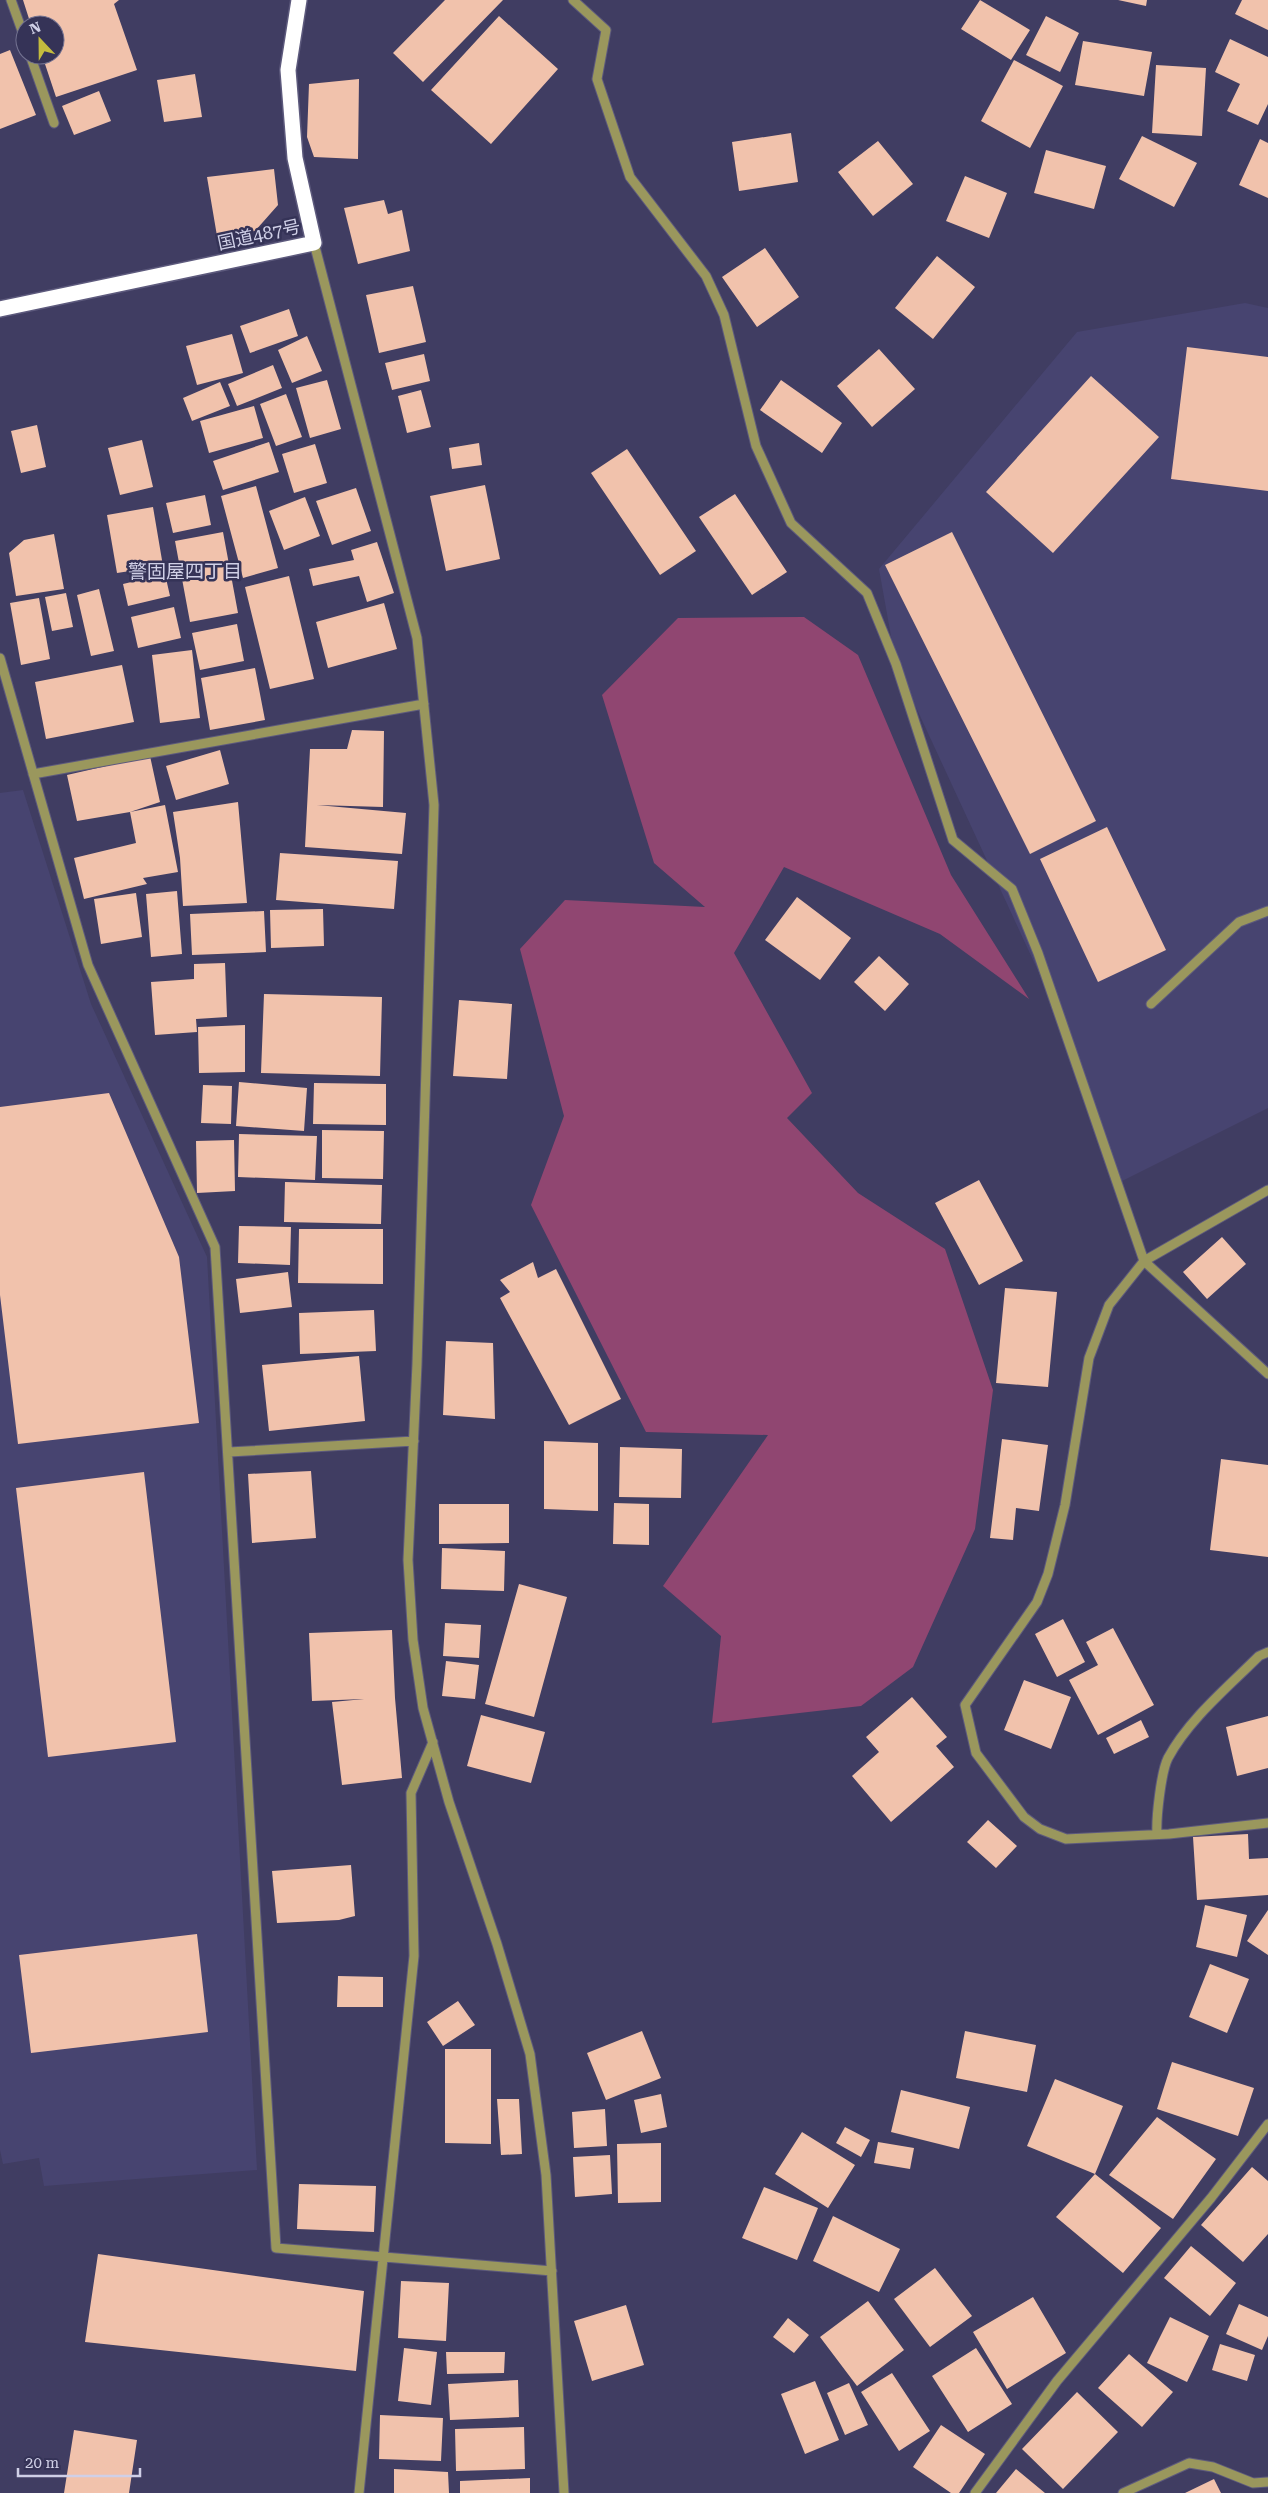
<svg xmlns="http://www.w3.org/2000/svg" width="1268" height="2493" font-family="'Roboto Serif','Noto Sans JP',serif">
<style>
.built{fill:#474470}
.green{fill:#904671}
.building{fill:#f1c2ac}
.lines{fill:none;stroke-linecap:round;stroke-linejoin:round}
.minor-casing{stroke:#5d5a7d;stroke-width:11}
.highway-casing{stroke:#5d5a7d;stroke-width:18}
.minor{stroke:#9a975d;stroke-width:9}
.highway{stroke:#fff;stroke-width:15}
.labels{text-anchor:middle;stroke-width:5;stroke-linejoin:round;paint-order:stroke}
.street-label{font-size:18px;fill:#d0d0e7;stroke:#353357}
.neighbourhood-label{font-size:19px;fill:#d0d0e7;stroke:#353357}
</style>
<rect width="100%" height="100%" fill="#403d62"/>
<!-- built -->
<path class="built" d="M 1245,303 L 1268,308 L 1268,1108 L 1116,1184 L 1059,1016 L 896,664 L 879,569 L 1077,332 Z
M 23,790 L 91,1004 L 207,1257 L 257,2170 L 44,2186 L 39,2158 L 3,2164 L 0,2150 L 0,793 Z"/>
<!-- green -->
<path class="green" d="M 804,617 L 858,655 L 951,875 L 1029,999 L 940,934 L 784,867 L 734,953 L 812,1093 L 787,1118 L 858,1193 L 945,1249 L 993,1390 L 975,1529 L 913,1667 L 861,1706 L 712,1723 L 721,1636 L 663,1586 L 768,1435 L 646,1432 L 531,1205 L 564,1116 L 520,949 L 565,900 L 705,907 L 654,863 L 602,695 L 678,618 Z"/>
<!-- building -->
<path class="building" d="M 23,0 L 119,0 L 114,4 L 137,70 L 56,97 L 42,55 L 55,55 L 55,25 L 31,25 Z
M 445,0 L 503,0 L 423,82 L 393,53 Z
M 980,0 L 1030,30 L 1011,60 L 961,29 Z
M 1118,0 L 1147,0 L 1146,6 Z
M 1242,0 L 1268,0 L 1268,30 L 1235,14 Z
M 499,16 L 558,69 L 491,144 L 431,90 Z
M 1046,16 L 1079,33 L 1060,72 L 1026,55 Z
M 1230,39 L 1268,57 L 1268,104 L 1258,125 L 1227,111 L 1240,84 L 1215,72 Z
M 1083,41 L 1152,52 L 1144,96 L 1075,85 Z
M 10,50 L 36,115 L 0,129 L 0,54 Z
M 1014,60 L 1063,86 L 1030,148 L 981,121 Z
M 1156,65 L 1206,68 L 1202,136 L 1152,133 Z
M 195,74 L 202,117 L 164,122 L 157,80 Z
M 359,79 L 358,159 L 314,157 L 307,137 L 309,84 Z
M 99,91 L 111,121 L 74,135 L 62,106 Z
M 791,133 L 798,182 L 739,191 L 732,142 Z
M 1142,136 L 1197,163 L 1174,207 L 1119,179 Z
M 1260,139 L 1268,143 L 1268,198 L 1239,185 Z
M 878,141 L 913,184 L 873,216 L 838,172 Z
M 1046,150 L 1106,166 L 1094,209 L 1034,193 Z
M 274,169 L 278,205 L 255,231 L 217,236 L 207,177 Z
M 965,176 L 1007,193 L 989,238 L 946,221 Z
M 384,200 L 388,214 L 402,210 L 410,251 L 358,264 L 344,208 Z
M 765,248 L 799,297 L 757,327 L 722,277 Z
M 937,256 L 975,287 L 933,339 L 895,308 Z
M 413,286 L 426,342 L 379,353 L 366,295 Z
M 289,309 L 298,336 L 250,353 L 240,326 Z
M 232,334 L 243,373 L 197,385 L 186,346 Z
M 307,336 L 322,371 L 292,383 L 278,350 Z
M 1187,347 L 1268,357 L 1268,491 L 1171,479 Z
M 879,349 L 915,389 L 872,427 L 837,386 Z
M 424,354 L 430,381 L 392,390 L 385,363 Z
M 273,365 L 282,388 L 237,406 L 228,384 Z
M 1091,376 L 1159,437 L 1053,553 L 986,492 Z
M 327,380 L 341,429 L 310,438 L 296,388 Z
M 781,380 L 842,423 L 822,453 L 760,410 Z
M 220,382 L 230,406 L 192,421 L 183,398 Z
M 421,390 L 431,427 L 407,433 L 398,396 Z
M 286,394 L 302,437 L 276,446 L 260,404 Z
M 254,406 L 263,438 L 209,453 L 200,421 Z
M 37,425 L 46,467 L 21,473 L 11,431 Z
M 142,440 L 153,487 L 120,495 L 108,448 Z
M 269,442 L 279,472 L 223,490 L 213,461 Z
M 479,443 L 482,465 L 452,469 L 449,448 Z
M 315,444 L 327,483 L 294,493 L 282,454 Z
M 627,449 L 696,551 L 660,575 L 591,473 Z
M 485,485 L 500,559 L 446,571 L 430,496 Z
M 256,486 L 278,568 L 243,578 L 221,496 Z
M 356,488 L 371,531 L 332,545 L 316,501 Z
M 735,494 L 787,572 L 752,595 L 699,517 Z
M 205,495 L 211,525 L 173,533 L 166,503 Z
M 305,497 L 320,536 L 284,550 L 269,511 Z
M 153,507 L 163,566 L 117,573 L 107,515 Z
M 223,532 L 238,613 L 190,622 L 175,541 Z
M 952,532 L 1096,821 L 1030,854 L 885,565 Z
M 54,534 L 64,589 L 16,596 L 9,553 L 24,540 Z
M 377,542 L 394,593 L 367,602 L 359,576 L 313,586 L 309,569 L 354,560 L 351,550 Z
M 165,574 L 170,596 L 128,606 L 123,584 Z
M 289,576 L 314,679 L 270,689 L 245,587 Z
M 99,589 L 114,651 L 91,656 L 77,595 Z
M 66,593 L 73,627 L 52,631 L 45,597 Z
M 39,598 L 50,659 L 21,665 L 10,603 Z
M 384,603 L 397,649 L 328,668 L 316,622 Z
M 174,607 L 181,638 L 138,648 L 131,617 Z
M 237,624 L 244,661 L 200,670 L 192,633 Z
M 192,650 L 200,718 L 160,723 L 152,655 Z
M 122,665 L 134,722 L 46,739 L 35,682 Z
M 255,668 L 265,720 L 210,730 L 201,678 Z
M 352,730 L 384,731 L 383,807 L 317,805 L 406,813 L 402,854 L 305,847 L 310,749 L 347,749 Z
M 220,750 L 229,784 L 176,800 L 166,766 Z
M 150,756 L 160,802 L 130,812 L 77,821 L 67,775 Z
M 238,802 L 247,903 L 183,906 L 180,858 L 173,812 Z
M 165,805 L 178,872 L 143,878 L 147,884 L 84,899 L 74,858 L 136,843 L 130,812 Z
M 1107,827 L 1166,950 L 1098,982 L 1040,859 Z
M 280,853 L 398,861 L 394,909 L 276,900 Z
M 177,891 L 182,954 L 151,957 L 146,894 Z
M 136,893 L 142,937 L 101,944 L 94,899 Z
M 797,897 L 851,938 L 820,980 L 765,940 Z
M 323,909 L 324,946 L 271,948 L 270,910 Z
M 264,911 L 266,952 L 192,955 L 190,914 Z
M 879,956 L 909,984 L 885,1011 L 854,982 Z
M 225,963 L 227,1017 L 196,1019 L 197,1032 L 155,1035 L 151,982 L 194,979 L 194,964 Z
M 264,994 L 382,997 L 380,1076 L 261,1073 Z
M 459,1000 L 512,1004 L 507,1079 L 453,1076 Z
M 245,1025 L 245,1072 L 199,1073 L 198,1027 Z
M 239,1082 L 307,1088 L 304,1131 L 236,1126 Z
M 314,1083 L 386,1084 L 386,1125 L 313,1124 Z
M 203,1085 L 232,1086 L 231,1124 L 201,1123 Z
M 109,1093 L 179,1257 L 199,1423 L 18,1444 L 0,1295 L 0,1107 Z
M 322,1130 L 384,1131 L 383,1179 L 322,1178 Z
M 239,1134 L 317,1136 L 315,1180 L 238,1177 Z
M 234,1140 L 235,1191 L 197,1193 L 196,1141 Z
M 979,1180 L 1023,1261 L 979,1285 L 935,1203 Z
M 285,1182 L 382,1185 L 381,1224 L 284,1222 Z
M 239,1226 L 291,1227 L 290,1265 L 238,1263 Z
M 299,1229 L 383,1229 L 383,1284 L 298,1283 Z
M 1222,1237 L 1246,1264 L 1207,1299 L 1183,1272 Z
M 533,1262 L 538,1278 L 556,1269 L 621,1399 L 569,1425 L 500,1298 L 510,1292 L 500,1280 Z
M 288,1272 L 292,1307 L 240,1313 L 236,1279 Z
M 1005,1288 L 1057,1292 L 1048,1387 L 996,1383 Z
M 374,1310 L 376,1351 L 300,1354 L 299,1313 Z
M 446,1341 L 493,1343 L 495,1419 L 443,1415 Z
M 359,1356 L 365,1421 L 269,1431 L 262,1365 Z
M 1002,1439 L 1048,1445 L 1039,1511 L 1016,1508 L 1013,1540 L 990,1538 Z
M 544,1441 L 598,1443 L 598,1511 L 544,1509 Z
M 620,1447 L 682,1449 L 681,1498 L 619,1497 Z
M 1221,1459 L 1268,1465 L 1268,1557 L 1210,1550 Z
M 311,1471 L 316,1538 L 252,1543 L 248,1474 Z
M 144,1472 L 176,1742 L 48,1757 L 16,1488 Z
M 614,1503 L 649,1504 L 649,1545 L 613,1544 Z
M 439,1504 L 509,1504 L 509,1543 L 439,1544 Z
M 442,1548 L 505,1551 L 504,1591 L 441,1589 Z
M 519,1584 L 567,1597 L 534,1717 L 485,1704 Z
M 1063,1619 L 1085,1662 L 1057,1677 L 1035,1634 Z
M 445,1623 L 481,1625 L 479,1658 L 443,1656 Z
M 1113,1628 L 1154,1705 L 1098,1735 L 1069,1680 L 1098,1665 L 1086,1642 Z
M 392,1630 L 395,1698 L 402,1778 L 342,1785 L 332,1702 L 364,1699 L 312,1701 L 309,1633 Z
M 446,1661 L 479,1665 L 475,1699 L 442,1696 Z
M 1024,1680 L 1071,1697 L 1051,1749 L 1004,1730 Z
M 912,1697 L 947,1737 L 936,1746 L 954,1767 L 891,1822 L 852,1776 L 879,1752 L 866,1737 Z
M 481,1715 L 545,1732 L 531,1783 L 467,1766 Z
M 1268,1716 L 1268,1768 L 1237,1776 L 1226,1727 Z
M 1141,1720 L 1149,1737 L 1114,1754 L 1106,1738 Z
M 988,1820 L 1017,1846 L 996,1868 L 967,1842 Z
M 1248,1834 L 1249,1859 L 1268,1858 L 1268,1895 L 1197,1900 L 1193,1837 Z
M 351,1865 L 355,1916 L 339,1920 L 277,1923 L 272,1871 Z
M 1205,1905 L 1247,1915 L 1237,1957 L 1196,1947 Z
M 1268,1910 L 1268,1955 L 1247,1941 Z
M 197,1934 L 208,2032 L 31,2053 L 19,1955 Z
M 1210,1964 L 1249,1979 L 1227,2033 L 1189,2017 Z
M 338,1976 L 383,1977 L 383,2007 L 337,2007 Z
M 458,2001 L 475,2025 L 443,2046 L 427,2022 Z
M 642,2031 L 661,2078 L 606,2100 L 587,2053 Z
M 965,2031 L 1036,2045 L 1027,2092 L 956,2078 Z
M 445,2049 L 491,2049 L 491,2144 L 445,2143 Z
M 1172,2062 L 1254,2088 L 1238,2136 L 1157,2109 Z
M 1055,2079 L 1123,2106 L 1095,2174 L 1161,2228 L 1123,2273 L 1056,2217 L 1095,2174 L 1027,2146 Z
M 901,2090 L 970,2107 L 959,2149 L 891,2132 Z
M 661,2094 L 667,2127 L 641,2133 L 634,2100 Z
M 497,2099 L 519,2099 L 522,2154 L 501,2155 Z
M 605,2109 L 607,2146 L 574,2148 L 572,2112 Z
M 1157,2117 L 1216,2159 L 1173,2219 L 1109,2175 Z
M 845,2127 L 870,2140 L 861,2157 L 836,2143 Z
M 802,2132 L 855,2165 L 828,2208 L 775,2174 Z
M 878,2142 L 914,2148 L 910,2169 L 874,2163 Z
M 661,2143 L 661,2202 L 618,2203 L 617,2144 Z
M 610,2155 L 612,2194 L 575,2197 L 573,2157 Z
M 1252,2167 L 1268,2181 L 1268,2234 L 1243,2262 L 1201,2225 Z
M 299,2184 L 376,2186 L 374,2232 L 297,2229 Z
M 764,2187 L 818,2208 L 797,2260 L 742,2238 Z
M 833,2216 L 900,2249 L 879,2292 L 813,2261 Z
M 1191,2246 L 1236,2283 L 1210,2316 L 1164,2278 Z
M 98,2254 L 364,2291 L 356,2371 L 85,2342 Z
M 935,2268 L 972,2316 L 930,2347 L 894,2299 Z
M 401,2281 L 449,2283 L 446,2341 L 398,2338 Z
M 1033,2297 L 1066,2353 L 1007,2389 L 973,2332 Z
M 868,2301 L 904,2350 L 857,2386 L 820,2337 Z
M 1239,2304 L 1268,2317 L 1268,2336 L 1262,2350 L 1226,2334 Z
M 626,2305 L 644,2365 L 592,2381 L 574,2321 Z
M 1170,2317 L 1209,2336 L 1187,2382 L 1147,2363 Z
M 788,2318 L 809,2335 L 794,2353 L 773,2337 Z
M 1220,2344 L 1255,2355 L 1247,2381 L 1212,2370 Z
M 404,2348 L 437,2352 L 431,2405 L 398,2401 Z
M 976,2348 L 1012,2404 L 968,2432 L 932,2376 Z
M 446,2352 L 505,2352 L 504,2373 L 447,2374 Z
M 1129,2354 L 1173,2392 L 1142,2427 L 1098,2388 Z
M 892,2373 L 930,2431 L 899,2451 L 861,2392 Z
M 518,2380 L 519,2417 L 450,2420 L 448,2384 Z
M 815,2381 L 839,2440 L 805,2454 L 781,2394 Z
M 849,2383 L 868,2425 L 845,2435 L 827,2393 Z
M 1077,2392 L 1118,2432 L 1063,2489 L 1022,2449 Z
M 380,2415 L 443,2418 L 441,2461 L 379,2459 Z
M 941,2425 L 985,2454 L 959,2493 L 951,2493 L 913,2467 Z
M 524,2427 L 525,2469 L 456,2471 L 455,2429 Z
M 74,2430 L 137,2440 L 129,2493 L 64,2493 Z
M 394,2469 L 448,2472 L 449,2493 L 394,2493 Z
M 1016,2469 L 1045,2493 L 996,2493 Z
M 530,2478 L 530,2493 L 460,2493 L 460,2481 Z
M 1214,2479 L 1221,2493 L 1185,2493 Z"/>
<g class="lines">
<!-- minor casing -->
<g class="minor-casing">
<path id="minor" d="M 11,0 L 25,39
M 573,0 L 606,30 L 597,79 L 630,177 L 706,276 L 724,315 L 756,446 L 791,523 L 867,593 L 896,664 L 953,840 L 1012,889 L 1038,953 L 1144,1261 L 1268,1374
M 30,55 L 54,123
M 314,243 L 417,638 L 434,805 L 417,1364 L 408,1560 L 413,1640 L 423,1708 L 449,1802 L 497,1944 L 530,2054 L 546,2175 L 564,2493
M 0,658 L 88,965 L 215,1247 L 276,2248 L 552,2271
M 33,774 L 424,704
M 1151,1004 L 1239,922 L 1268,911
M 1268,1190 L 1144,1261 L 1109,1305 L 1089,1358 L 1065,1505 L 1048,1574 L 1037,1602 L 965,1705 L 976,1753 L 1024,1817 L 1040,1829 L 1066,1839 L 1169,1834 L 1268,1823
M 229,1452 L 414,1441
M 1157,1834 C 1156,1818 1161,1772 1168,1758 C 1189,1719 1228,1687 1259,1656 L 1268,1652
M 359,2493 L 414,1956 L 411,1793 L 433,1742
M 975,2493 L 1057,2381 L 1211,2198 L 1268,2124
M 1123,2493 L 1189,2463 L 1213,2467 L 1253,2483 L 1268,2482"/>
</g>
<!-- highway casing -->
<g class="highway-casing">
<path id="highway" d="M 0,309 L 314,243 L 295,158 L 288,70 L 299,0"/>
</g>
<!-- minor -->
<use href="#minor" class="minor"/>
<!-- highway -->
<use href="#highway" class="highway"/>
</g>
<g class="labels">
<!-- street labels -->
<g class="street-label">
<text transform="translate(259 235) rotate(-12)" y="6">国道487号</text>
</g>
<!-- neighbourhood labels -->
<g class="neighbourhood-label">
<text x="185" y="578">警固屋四丁目</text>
</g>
</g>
<!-- north arrow -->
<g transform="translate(40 40) rotate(338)"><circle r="24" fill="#353357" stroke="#737291"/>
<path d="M0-4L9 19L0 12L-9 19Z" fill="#c4bc3e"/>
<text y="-8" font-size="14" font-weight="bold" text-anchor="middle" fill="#d0d0e7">N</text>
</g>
<!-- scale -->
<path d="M18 2468v8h122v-8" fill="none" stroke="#d0d0e7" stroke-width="2.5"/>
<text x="25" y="2468" font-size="15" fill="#d0d0e7" stroke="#353357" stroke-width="4" paint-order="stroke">20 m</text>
</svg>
